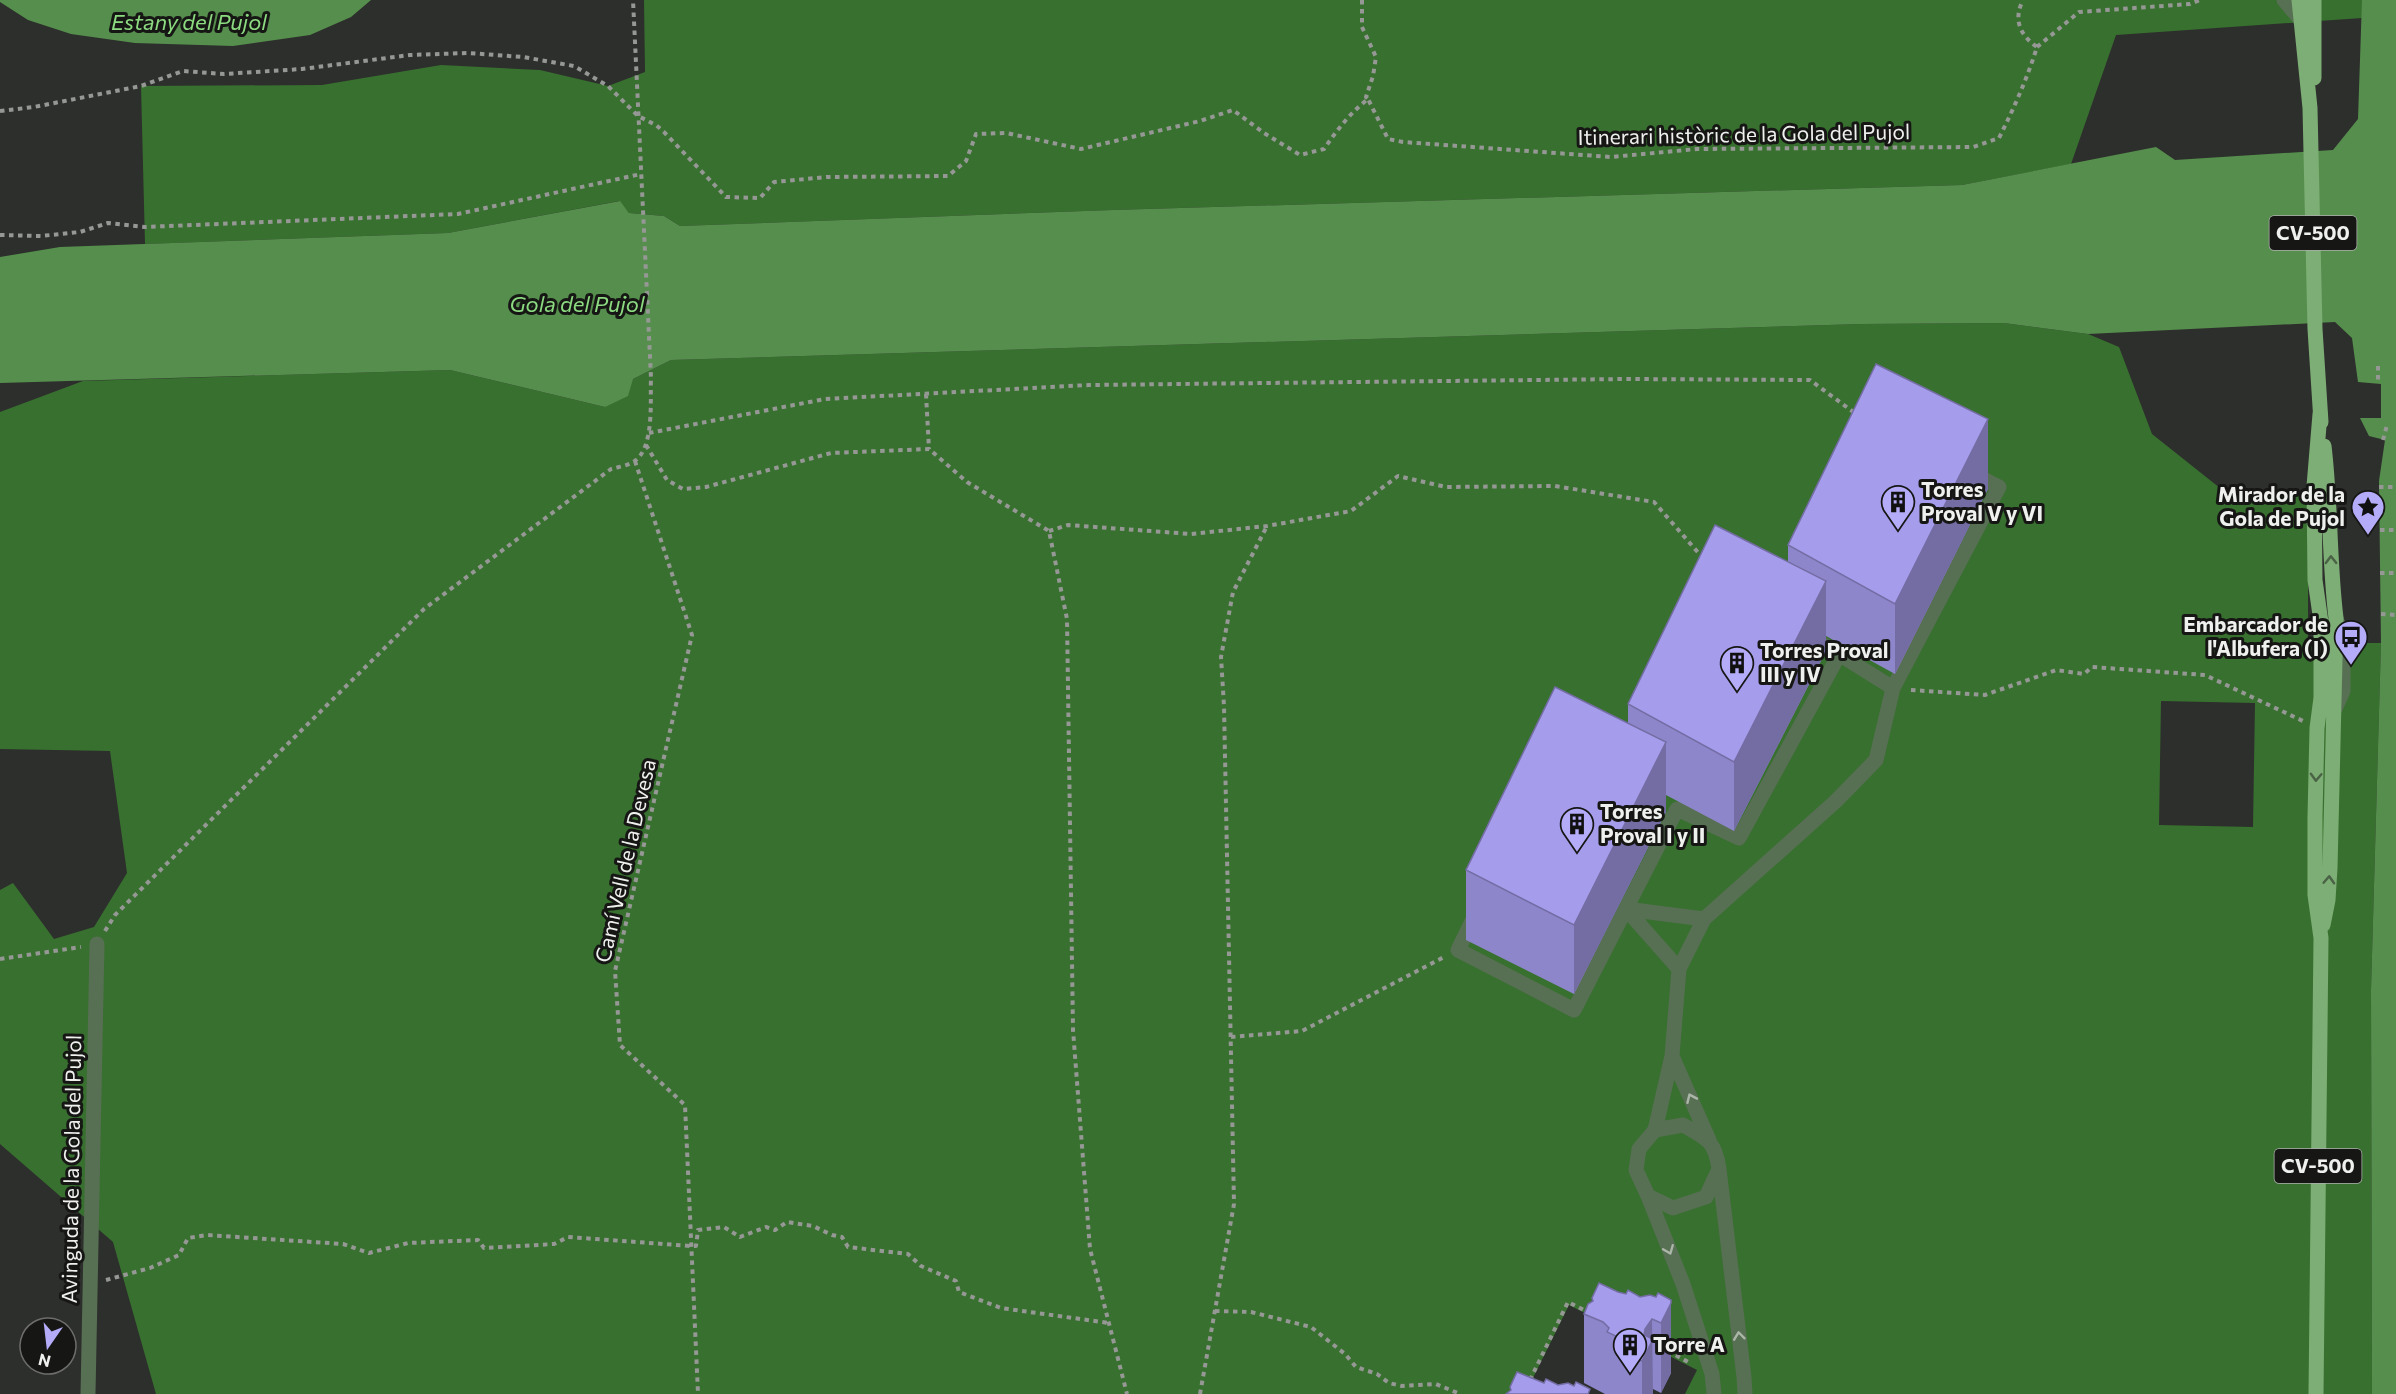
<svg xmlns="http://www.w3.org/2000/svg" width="2396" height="1394" font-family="Commissioner,sans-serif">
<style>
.forest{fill:#38702f;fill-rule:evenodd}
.water{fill:#568f4d}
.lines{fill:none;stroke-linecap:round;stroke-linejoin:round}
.path{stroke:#969895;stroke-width:4;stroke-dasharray:4.5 4.5;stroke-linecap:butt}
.minor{stroke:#576f53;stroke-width:15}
.major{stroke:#7dae75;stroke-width:15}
.wall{fill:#8e86ca}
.shaded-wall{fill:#746da4}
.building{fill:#a59ceb;stroke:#746da4;stroke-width:1.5}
.oneway{stroke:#4a6245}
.oneway2{stroke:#abb6a9}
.labels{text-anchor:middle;stroke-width:6;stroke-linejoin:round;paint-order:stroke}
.shield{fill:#161715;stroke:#aeb0ae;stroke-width:1.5}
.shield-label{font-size:20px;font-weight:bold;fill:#eff1ef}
.street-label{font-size:21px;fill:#eff1ef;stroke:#161715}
.poi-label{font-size:21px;font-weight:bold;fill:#eff1ef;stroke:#161715;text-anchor:start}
.water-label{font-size:22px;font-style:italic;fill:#8ddb81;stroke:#161715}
</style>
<rect width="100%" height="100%" fill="#2d2f2c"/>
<!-- forest -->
<path class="forest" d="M 644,0 L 2362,0 L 2362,18 L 2116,35 L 2071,164 L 1962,185 L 1113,210 L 680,226 L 664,216 L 629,213 L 619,201 L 448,233 L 145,244 L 141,86 L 322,85 L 441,65 L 540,70 L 608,86 L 645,72 Z
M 2004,323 L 2088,334 L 2119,347 L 2152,434 L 2230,496 L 2308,493 L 2308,643 L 2381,643 L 2371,990 L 2372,1394 L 1685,1394 L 1697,1370 L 1569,1305 L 1525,1394 L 156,1394 L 113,1242 L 0,1144 L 0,890 L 13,883 L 54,939 L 94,927 L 127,873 L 110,751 L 0,749 L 0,412 L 83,381 L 450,370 L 605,407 L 633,379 L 671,360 L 1861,324 ZM 2161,701 L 2255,703 L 2253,827 L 2159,825 Z"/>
<!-- water -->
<path class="water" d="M 0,0 L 371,0 L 351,17 L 310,35 L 233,46 L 135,43 L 71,34 L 28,20 L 0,2 Z
M 2362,0 L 2396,0 L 2396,1394 L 2372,1394 L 2371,990 L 2381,643 L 2379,481 L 2385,440 L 2369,436 L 2360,418 L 2381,418 L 2381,384 L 2358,382 L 2352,338 L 2335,322 L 2088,334 L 2004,323 L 1861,324 L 671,360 L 633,379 L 628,396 L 605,407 L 450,370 L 0,383 L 0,257 L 60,247 L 448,233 L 620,201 L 629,213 L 664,216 L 680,226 L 1113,210 L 1962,185 L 2156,147 L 2175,160 L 2333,150 L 2358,119 Z"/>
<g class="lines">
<!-- path -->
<path class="path" d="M 1362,0 L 1362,27 L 1376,57 L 1373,76 L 1366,97 L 1368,99
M 2037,47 L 2079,12 L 2190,4 L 2200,0
M 0,111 L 34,107 L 141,86 L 183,71 L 224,74 L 302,69 L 410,55 L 468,53 L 523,57 L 574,66 L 608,86 L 638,116 L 656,125 L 664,132 L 726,197 L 760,198 L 774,182 L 827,177 L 948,176 L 966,161 L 976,134 L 1006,133 L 1081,149 L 1200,121 L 1233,110 L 1264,133 L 1300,155 L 1324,149 C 1337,130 1350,113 1368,99 L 1388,139 L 1403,142 L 1611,157 L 1697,149 L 1973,147 L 1999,138 C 2014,108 2027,79 2037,47 C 2020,35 2013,20 2023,0
M 0,235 L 41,236 L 80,232 L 108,223 L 145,227 L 458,214 L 641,174
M 2378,366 L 2378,384
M 926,394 L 929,449
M 649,433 L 825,399 L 1089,385 L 1627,379 L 1810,380 L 1856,414
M 2383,440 L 2387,425
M 646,445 L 667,480 L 683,489 L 706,487 L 831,453 L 929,449 L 967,482 L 1049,531 L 1067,619 L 1073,1030 L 1090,1249 L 1127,1394
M 635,461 L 692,635 L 615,971 L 620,1045 L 685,1105 L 698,1394
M 2379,487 L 2396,487
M 2380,530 L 2396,530
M 1049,531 L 1068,525 L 1191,534 L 1267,526 L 1351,511 L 1398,476 L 1446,487 L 1555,486 L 1654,502 L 1702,557
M 2380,573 L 2396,573
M 2381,614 L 2396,615
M 1911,690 L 1985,695 L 2056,670 L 2084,674 L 2092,667 L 2205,675 L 2303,721
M 105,931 L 115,915 L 424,609 L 611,469 C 618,467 627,466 633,462 C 655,450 650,399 651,378 L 633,0
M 0,959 L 81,947
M 1231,1037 L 1302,1031 L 1444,957
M 106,1280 L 150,1268 L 179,1255 L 188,1238 L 207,1235 L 343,1244 L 369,1253 L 408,1243 L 478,1240 L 484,1248 L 554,1244 L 568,1237 L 691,1246 L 696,1246 L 698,1230 L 724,1227 L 740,1237 L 766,1227 L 775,1230 L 787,1222 L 813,1226 L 832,1235 L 842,1237 L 848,1247 L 908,1254 L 921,1266 L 956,1281 L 959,1292 L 1001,1308 L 1109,1323
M 1215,1311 L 1251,1312 L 1311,1327 L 1345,1354 L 1356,1367 L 1377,1374 L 1389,1383 L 1402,1386 L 1436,1384 L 1460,1394
M 1668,1351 L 1690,1363
M 1530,1380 L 1568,1302 L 1588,1312
M 1200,1394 L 1234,1204 L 1224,706 L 1221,657 L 1233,592 L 1267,526"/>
<!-- minor -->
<path class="minor" d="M 2284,0 L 2300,19
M 1810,636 L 1893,688
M 2335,709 L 2343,691 L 2343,664 L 2344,640 L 2336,619
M 1626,909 L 1679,969
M 1626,909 L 1704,919
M 1475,915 L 1458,950 L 1574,1010 L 1677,809 L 1739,838 L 1840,653
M 1672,1056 L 1709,1140
M 1655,1130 L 1672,1056 L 1679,969 L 1704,919 L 1836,801 L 1876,760 L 1893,688 L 1999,487 L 1971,473
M 1719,1169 L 1706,1197 L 1673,1208 L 1648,1196 L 1636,1170 L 1639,1149 L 1655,1130 L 1683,1125 C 1706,1138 1715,1140 1719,1169 L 1744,1377 L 1745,1394
M 1648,1196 L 1683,1284 L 1712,1374 L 1714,1394
M 88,1394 L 97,944"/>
<!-- major -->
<path class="major" d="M 2299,0 L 2310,108 L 2315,329 L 2321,422
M 2314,0 L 2314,78
M 2323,925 L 2328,900 L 2330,868 L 2336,618 C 2329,561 2331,504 2324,446
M 2316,1394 L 2321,938 L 2315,895 L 2315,817 L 2317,728 L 2321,698 L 2321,622 L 2315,580 L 2314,486 L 2320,414"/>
</g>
<!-- wall -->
<path class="wall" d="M 1988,489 L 1895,674 L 1826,636 L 1826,651 L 1734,831 L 1666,795 L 1666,812 L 1574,994 L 1466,940 L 1466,870 L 1628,723 L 1628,704 L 1788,561 L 1788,545 Z
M 1618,1292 L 1640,1297 L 1656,1297 L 1658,1293 L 1671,1373 L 1661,1393 L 1653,1389 L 1653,1394 L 1605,1394 L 1584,1383 L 1584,1314 L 1592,1302 L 1592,1298 Z"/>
<!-- shaded-wall -->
<path class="shaded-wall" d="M 1988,419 L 1988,489 L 1895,674 L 1895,604 Z
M 1826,581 L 1826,651 L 1734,831 L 1734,762 Z
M 1666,742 L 1666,812 L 1574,994 L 1574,925 Z
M 1671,1303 L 1671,1373 L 1661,1393 L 1661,1323 Z
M 1652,1319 L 1653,1394 L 1642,1394 L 1642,1361 L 1645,1329 Z"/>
<!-- building -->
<path class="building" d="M 1876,364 L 1988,419 L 1895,604 L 1788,545 Z
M 1715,525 L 1826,581 L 1734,762 L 1628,704 Z
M 1555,687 L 1666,742 L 1574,925 L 1466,870 Z
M 1599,1283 L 1618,1292 L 1626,1294 L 1628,1290 L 1640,1297 L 1650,1295 L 1656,1297 L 1658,1293 L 1671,1300 L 1671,1303 L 1661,1323 L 1652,1319 L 1645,1329 L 1644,1335 L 1653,1339 L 1642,1361 L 1628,1354 L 1630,1350 L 1624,1347 L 1620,1338 L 1607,1332 L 1609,1328 L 1603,1322 L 1584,1314 L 1588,1304 L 1593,1301 L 1592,1298 Z
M 1517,1372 L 1544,1383 L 1546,1379 L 1558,1385 L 1568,1383 L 1574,1386 L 1576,1382 L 1590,1389 L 1588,1394 L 1506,1394 L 1511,1390 L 1510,1387 Z"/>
<!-- one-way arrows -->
<defs><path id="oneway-chevron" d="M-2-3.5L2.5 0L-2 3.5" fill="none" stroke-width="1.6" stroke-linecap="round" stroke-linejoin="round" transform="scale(1.5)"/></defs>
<g class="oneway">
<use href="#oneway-chevron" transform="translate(2331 560) rotate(-91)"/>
<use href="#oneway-chevron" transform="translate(2316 777) rotate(92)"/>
<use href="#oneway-chevron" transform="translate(2329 880) rotate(-87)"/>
</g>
<g class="oneway2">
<use href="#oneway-chevron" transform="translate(1691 1098) rotate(-114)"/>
<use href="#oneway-chevron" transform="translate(1669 1250) rotate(68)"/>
<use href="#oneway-chevron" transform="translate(1739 1336) rotate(-97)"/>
</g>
<!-- icons -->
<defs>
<g id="building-pin" transform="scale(1.725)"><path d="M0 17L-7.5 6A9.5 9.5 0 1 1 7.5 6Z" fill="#b4acf9" stroke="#161715"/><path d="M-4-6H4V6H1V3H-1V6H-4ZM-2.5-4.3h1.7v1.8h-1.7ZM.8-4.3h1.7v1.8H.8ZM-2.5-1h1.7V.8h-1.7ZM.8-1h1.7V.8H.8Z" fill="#111"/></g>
<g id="sight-pin" transform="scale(1.725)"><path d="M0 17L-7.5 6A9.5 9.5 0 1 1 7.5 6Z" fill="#b4acf9" stroke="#161715"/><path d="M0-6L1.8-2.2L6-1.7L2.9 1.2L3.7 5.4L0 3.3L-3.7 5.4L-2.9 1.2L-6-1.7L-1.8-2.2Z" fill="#111"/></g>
<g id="bus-pin" transform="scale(1.725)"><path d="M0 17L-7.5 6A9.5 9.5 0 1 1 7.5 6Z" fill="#b4acf9" stroke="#161715"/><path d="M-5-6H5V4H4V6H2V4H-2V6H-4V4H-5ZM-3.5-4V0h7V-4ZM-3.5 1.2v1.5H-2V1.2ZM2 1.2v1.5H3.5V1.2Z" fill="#111"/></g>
</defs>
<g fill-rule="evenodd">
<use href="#building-pin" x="1898" y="502"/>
<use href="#sight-pin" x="2368" y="507"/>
<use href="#bus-pin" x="2351" y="637"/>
<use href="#building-pin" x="1737" y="663"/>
<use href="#building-pin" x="1577" y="824"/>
<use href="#building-pin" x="1630" y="1345"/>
</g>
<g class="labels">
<!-- shield labels -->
<g class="shield">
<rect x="2269.5" y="216" width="87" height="34" rx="4.5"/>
<rect x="2274.5" y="1149" width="87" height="34" rx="4.5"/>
</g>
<g class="shield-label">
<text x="2313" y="240">CV-500</text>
<text x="2318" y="1173">CV-500</text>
</g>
<!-- street labels -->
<g class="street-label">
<text transform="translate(1744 135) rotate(-1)" y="7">Itinerari històric de la Gola del Pujol</text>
<text transform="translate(626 861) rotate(-77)" y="7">Camí Vell de la Devesa</text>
<text transform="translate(72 1169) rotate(-89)" y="7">Avinguda de la Gola del Pujol</text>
</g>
<!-- poi labels -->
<g class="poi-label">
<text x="1921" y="497">Torres<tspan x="1921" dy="24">Proval V y VI</tspan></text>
<text x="2345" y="502" text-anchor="end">Mirador de la<tspan x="2345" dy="24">Gola de Pujol</tspan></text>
<text x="2328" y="632" text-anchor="end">Embarcador de<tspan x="2328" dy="24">l'Albufera (I)</tspan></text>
<text x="1760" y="658">Torres Proval<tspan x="1760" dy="24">III y IV</tspan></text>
<text x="1600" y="819">Torres<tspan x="1600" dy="24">Proval I y II</tspan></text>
<text x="1653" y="1352">Torre A</text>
</g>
<!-- water labels -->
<g class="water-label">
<text x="189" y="30">Estany del Pujol</text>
<text x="577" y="312">Gola del Pujol</text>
</g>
</g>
<!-- north arrow -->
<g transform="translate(48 1346) rotate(194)"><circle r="28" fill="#161715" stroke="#6d6e6c" stroke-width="1.5"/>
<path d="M0-4.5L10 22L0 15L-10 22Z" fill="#b4acf9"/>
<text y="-9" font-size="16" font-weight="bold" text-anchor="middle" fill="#eff1ef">N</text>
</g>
</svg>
